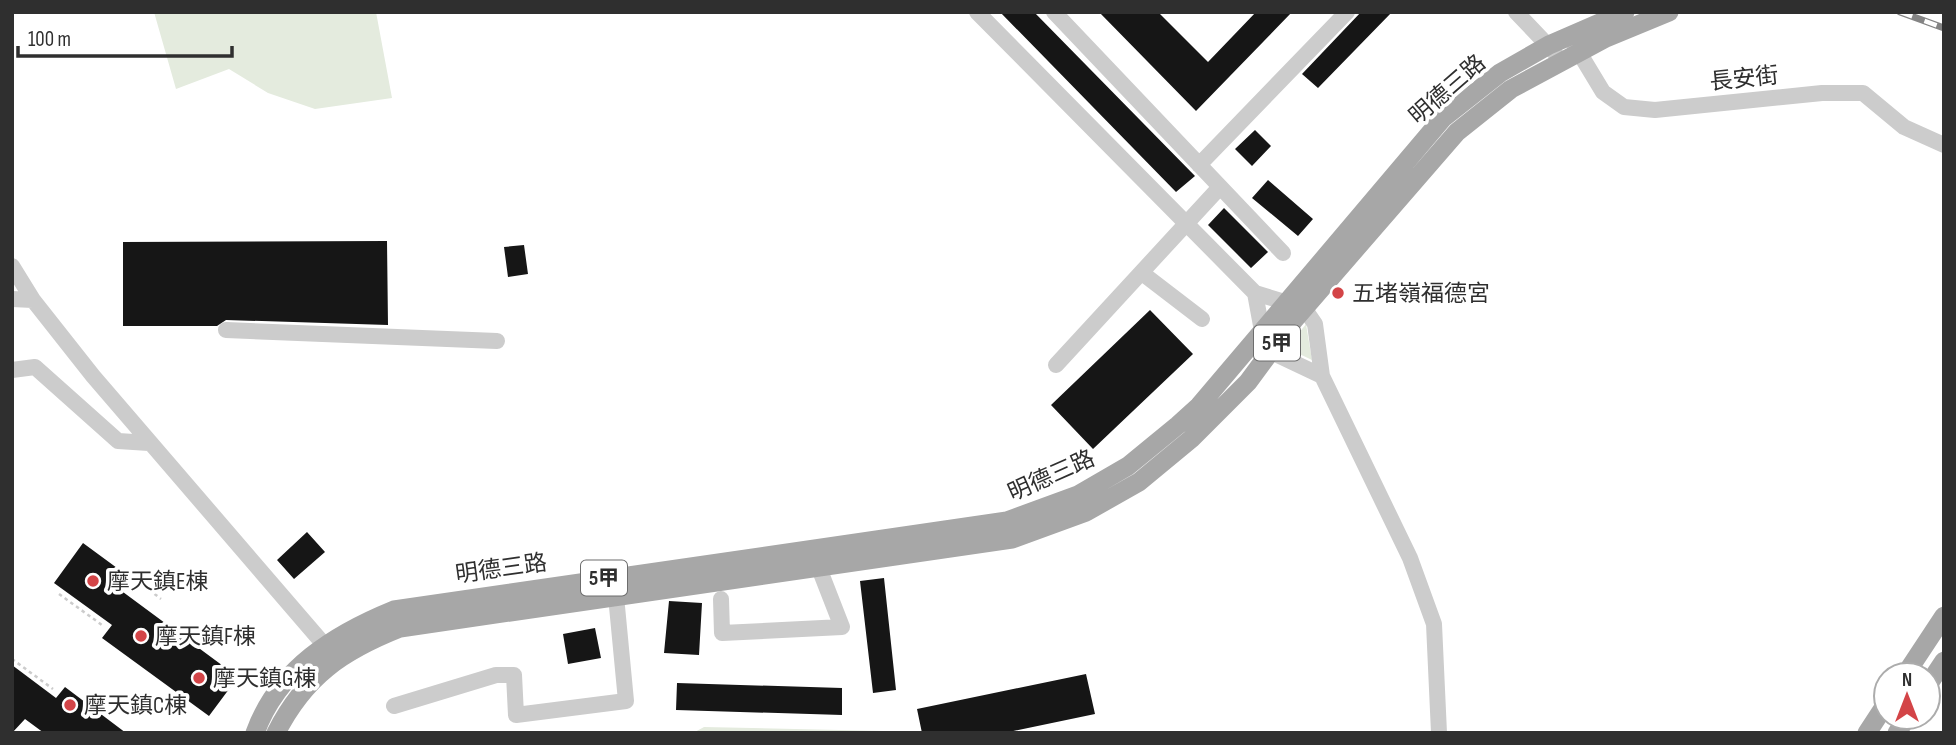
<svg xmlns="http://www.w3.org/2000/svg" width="1956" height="745" font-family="'Sofia Sans Condensed','Noto Sans TC',sans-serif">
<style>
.green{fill:#e4ebde}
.building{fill:#161616}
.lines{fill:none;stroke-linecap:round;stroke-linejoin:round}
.path{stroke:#ccc;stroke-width:2.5;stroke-dasharray:3.5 3.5;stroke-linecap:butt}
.minor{stroke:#ccc;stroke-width:16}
.major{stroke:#a7a7a7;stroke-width:19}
.rail-casing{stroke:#848484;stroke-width:7}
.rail{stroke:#fff;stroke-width:4.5;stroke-dasharray:13;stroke-linecap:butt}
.poi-dot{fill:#d34447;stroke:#fff;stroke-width:2.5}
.labels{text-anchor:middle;stroke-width:7;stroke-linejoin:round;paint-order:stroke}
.shield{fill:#fff;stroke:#6d6d6d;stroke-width:2}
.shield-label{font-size:21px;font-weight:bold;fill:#2f2f2f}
.street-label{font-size:23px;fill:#2f2f2f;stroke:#fff}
.poi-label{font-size:23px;fill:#2f2f2f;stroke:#fff;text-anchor:start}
</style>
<rect width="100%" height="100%" fill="#fff"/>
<!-- green -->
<path class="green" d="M 154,12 L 376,12 L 392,98 L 315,109 L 268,93 L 229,69 L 176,89 Z
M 1306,324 L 1312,360 L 1287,348 Z
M 704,727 L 884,731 L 885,733 L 693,733 Z"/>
<!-- building -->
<path class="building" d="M 1000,12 L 1034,12 L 1195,176 L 1176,192 Z
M 1099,12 L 1158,12 L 1208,62 L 1256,12 L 1292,12 L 1196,111 Z
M 1361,12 L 1392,12 L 1318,88 L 1302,74 Z
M 1255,130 L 1271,146 L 1252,166 L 1235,149 Z
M 1268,180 L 1313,219 L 1298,236 L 1252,198 Z
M 1224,208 L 1268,252 L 1251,268 L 1208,225 Z
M 387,241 L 388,325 L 226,320 L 217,326 L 123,326 L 123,242 Z
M 524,245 L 528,274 L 508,277 L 504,247 Z
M 1150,310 L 1193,354 L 1093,449 L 1051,405 Z
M 307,532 L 325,552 L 294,579 L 277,560 Z
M 83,543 L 132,579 L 123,592 L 238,677 L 209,716 L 102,638 L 112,625 L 54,583 Z
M 884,578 L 896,690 L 873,693 L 860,581 Z
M 669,601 L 702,603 L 699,655 L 664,653 Z
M 595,628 L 601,658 L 568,664 L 563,634 Z
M 12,665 L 56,698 L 65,687 L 126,733 L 44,733 L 25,719 L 12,733 Z
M 1086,674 L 1095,714 L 1004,733 L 922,733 L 917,709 Z
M 677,683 L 842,688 L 842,715 L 676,710 Z"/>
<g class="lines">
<!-- path -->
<path class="path" d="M 138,581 L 161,599
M 59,594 L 102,625
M 12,659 L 53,689"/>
<!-- minor -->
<path class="minor" d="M 977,12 L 1255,293 L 1304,308 L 1315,324 L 1322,376 L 1410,558 L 1434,624 L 1439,733
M 1054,12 L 1283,253
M 1516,12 L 1555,53
M 1574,44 L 1603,92 L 1624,107 L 1655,110 L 1822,93 L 1863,93 L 1904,127 L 1944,145
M 1199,165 L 1347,12
M 12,266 L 33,300 L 93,376 L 333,655
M 1142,273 L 1202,319
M 1255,293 L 1262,331 L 1271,352 L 1322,376
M 12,299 L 33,300
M 226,330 L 497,341
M 1056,365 L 1220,187
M 12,370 L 35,367 L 118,441 L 149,443
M 721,599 L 722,633 L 842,627 L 819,568
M 394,706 L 496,675 L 514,675 L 516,715 L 626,701 L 616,596"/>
<!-- major -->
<path class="major" d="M 1905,675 L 1944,616
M 1928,685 L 1944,661
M 255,733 C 278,669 335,634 394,610 L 1007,521 L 1078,495 L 1128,466 L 1178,425 L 1199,406 L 1443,118 L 1500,73 L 1549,45 L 1625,12
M 276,733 C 305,676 342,651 400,628 L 1012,539 L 1086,512 L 1139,482 L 1191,439 L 1248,382 L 1294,320 L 1457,132 L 1511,89 L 1606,38 L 1669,12
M 1867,733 L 1886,704
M 1897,733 L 1907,717"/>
<!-- rail casing -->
<g class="rail-casing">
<path id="rail" d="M 1900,12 L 1944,28"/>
</g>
<!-- rail -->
<use href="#rail" class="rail"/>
</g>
<!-- markers -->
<g class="poi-dot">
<circle cx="1338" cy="293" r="7"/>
<circle cx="93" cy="581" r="7"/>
<circle cx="141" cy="636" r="7"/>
<circle cx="199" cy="678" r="7"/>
<circle cx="70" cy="705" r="7"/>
</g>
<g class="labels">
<!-- shield labels -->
<g class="shield">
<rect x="1254" y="325.5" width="46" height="35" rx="5"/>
<rect x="581" y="560.5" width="46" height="35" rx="5"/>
</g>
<g class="shield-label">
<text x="1277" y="350">5甲</text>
<text x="604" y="585">5甲</text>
</g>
<!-- street labels -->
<g class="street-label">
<text transform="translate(1744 78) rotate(-6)" y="8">長安街</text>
<text transform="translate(1447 89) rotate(-41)" y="8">明德三路</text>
<text transform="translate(1051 475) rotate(-24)" y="8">明德三路</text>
<text transform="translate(501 568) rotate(-8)" y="8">明德三路</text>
</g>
<!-- poi labels -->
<g class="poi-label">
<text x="1352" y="301">五堵嶺福德宮</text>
<text x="107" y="589">摩天鎮E棟</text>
<text x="155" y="644">摩天鎮F棟</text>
<text x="213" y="686">摩天鎮G棟</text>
<text x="84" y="713">摩天鎮C棟</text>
</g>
</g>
<!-- border -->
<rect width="1956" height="745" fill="none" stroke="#2f2f2f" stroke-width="28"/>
<!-- north arrow -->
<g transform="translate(1907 696)"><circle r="33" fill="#ffffff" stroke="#acacac" stroke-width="2"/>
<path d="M0-5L12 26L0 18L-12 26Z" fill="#d34447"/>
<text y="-10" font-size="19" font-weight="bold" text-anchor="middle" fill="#2f2f2f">N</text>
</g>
<!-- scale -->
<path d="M18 46v10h214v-10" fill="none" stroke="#2f2f2f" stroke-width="3.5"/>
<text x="28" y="46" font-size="21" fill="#2f2f2f" stroke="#ffffff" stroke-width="5" paint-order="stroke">100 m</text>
</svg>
